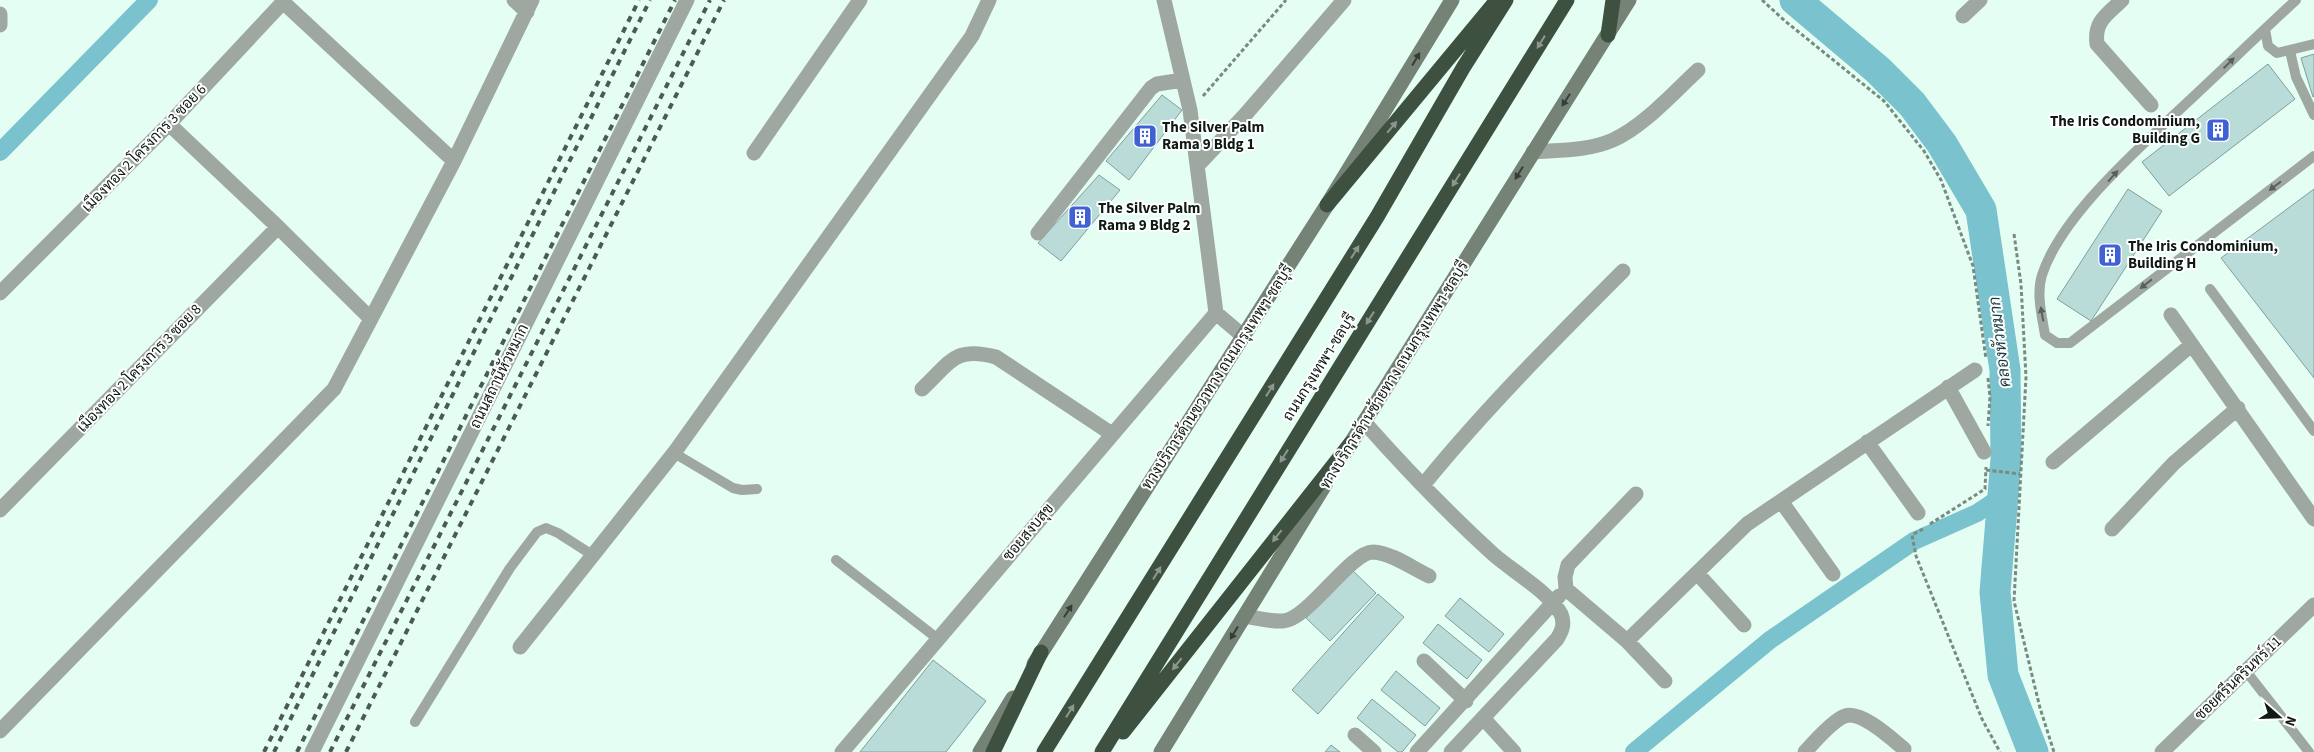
<svg xmlns="http://www.w3.org/2000/svg" width="2314" height="752" font-family="'Source Sans 3',Sarabun,sans-serif">
<style>
.lines{fill:none;stroke-linecap:round;stroke-linejoin:round}
.canal{stroke:#7ac2cd;stroke-width:18}
.river{stroke:#7ac2cd;stroke-width:31}
.building{fill:#badcd8;stroke:#7f9f9b}
.path{stroke:#788a82;stroke-width:3;stroke-dasharray:4 2.5;stroke-linecap:butt}
.lane{stroke:#9fa8a0;stroke-width:10}
.street{stroke:#9fa8a0;stroke-width:15}
.secondary{stroke:#758276;stroke-width:15}
.highway{stroke:#3e5140;stroke-width:15}
.rail{stroke:#4b5a53;stroke-width:4;stroke-dasharray:6 6;stroke-linecap:butt}
.oneway{fill:#8b978c}
.oneway2{fill:#333e37}
.oneway3{fill:#57615a}
.labels{text-anchor:middle;stroke-width:4;stroke-linejoin:round;paint-order:stroke}
.poi-label{font-size:15px;font-weight:bold;fill:#0f1a15;stroke:#fff;text-anchor:start}
.street-label{font-size:15px;fill:#0f1a15;stroke:#fff}
.water-label{font-size:16px;font-style:italic;fill:#183b40;stroke:#fff}
</style>
<rect width="100%" height="100%" fill="#e5fef3"/>
<g class="lines">
<!-- canal -->
<path class="canal" d="M 0,152 L 149,0
M 1634,752 L 1770,640 L 1914,541 L 1977,513 L 2004,495"/>
<!-- river -->
<path class="river" d="M 1795,0 L 1878,70 L 1912,104 L 1942,144 L 1981,210 L 2005,370 L 2006,459 L 1995,592 L 2003,675 L 2033,752"/>
</g>
<!-- building -->
<path class="building" d="M 2314,54 L 2314,96 L 2313,97 L 2301,58 Z
M 2268,64 L 2295,99 L 2169,196 L 2142,162 Z
M 1162,95 L 1182,110 L 1129,180 L 1106,161 Z
M 1099,175 L 1120,190 L 1061,261 L 1038,243 Z
M 2128,189 L 2162,211 L 2091,321 L 2057,299 Z
M 2314,189 L 2314,378 L 2221,258 Z
M 1352,570 L 1376,593 L 1330,641 L 1306,618 Z
M 1378,594 L 1404,617 L 1318,714 L 1292,690 Z
M 1460,598 L 1504,634 L 1489,652 L 1445,616 Z
M 1438,624 L 1482,660 L 1467,679 L 1423,643 Z
M 933,660 L 986,701 L 946,752 L 860,752 Z
M 1396,671 L 1440,708 L 1425,726 L 1381,690 Z
M 1372,699 L 1416,735 L 1402,752 L 1398,752 L 1357,718 Z
M 1331,745 L 1340,752 L 1325,752 Z"/>
<g class="lines">
<!-- path -->
<path class="path" d="M 1762,0 L 1785,21 L 1884,101 L 1924,151 L 1941,180 L 1973,266 L 1986,359
M 1203,96 L 1286,0
M 2014,234 L 2021,284 L 2026,377 L 2014,601 L 2040,708 L 2054,752
M 1988,378 L 1990,397 L 1988,426
M 1986,470 L 2020,474
M 1930,524 L 1985,489 L 1986,467
M 1923,529 L 1912,535 L 1916,556 L 1982,719 L 2000,752"/>
<!-- lane -->
<path class="lane" d="M 2296,0 C 2256,37 2217,75 2177,112 C 2133,154 2061,217 2042,275 C 2036,294 2042,316 2045,335 L 2057,343 L 2070,343 L 2314,156
M 2265,29 L 2268,46 L 2277,53 L 2314,44
M 2290,51 L 2296,77 L 2314,115
M 2210,289 L 2314,431
M 674,453 L 733,488 L 742,490 L 757,489
M 836,560 L 938,639
M 2246,671 L 2309,752
M 415,722 L 510,568 L 537,532 L 546,528 L 558,533 L 594,556"/>
<!-- street -->
<path class="street" d="M 514,0 L 527,12
M 1164,0 L 1190,110 L 1216,313 L 1243,336
M 2122,0 C 2107,15 2094,21 2097,44 L 2151,105
M 283,2 L 454,161
M 0,14 L 0,25
M 1963,16 L 1980,0
M 169,124 L 278,227 L 371,319
M 1533,152 C 1559,150 1588,151 1613,140 C 1643,127 1674,92 1698,70
M 754,153 L 860,0
M 1198,165 L 1245,115 L 1344,0
M 1038,233 L 1151,88 L 1157,84 L 1183,80
M 0,293 L 169,124 L 285,0
M 2171,315 L 2314,519
M 1948,387 L 1984,452
M 922,389 C 951,362 954,346 996,357 L 1112,434
M 1365,423 C 1405,468 1448,513 1493,554 C 1512,571 1549,592 1561,614 C 1565,624 1562,631 1557,639 L 1451,752
M 1867,442 L 1918,513
M 2053,462 L 2190,346
M 1424,484 C 1485,409 1554,340 1623,271
M 1636,494 L 1568,565 L 1565,577 L 1566,589 L 1627,641 L 1665,681
M 1781,501 L 1833,574
M 0,510 L 278,227
M 2112,529 L 2174,463 L 2238,408
M 1697,573 L 1744,625
M 1245,616 C 1257,618 1271,622 1283,621 C 1308,620 1350,552 1373,552 C 1392,553 1412,568 1429,576
M 1627,641 L 1747,524 L 1975,370
M 520,647 L 674,453 L 972,36 L 989,0
M 1424,661 L 1466,701
M 1484,719 L 1514,752
M 0,731 L 334,389 L 454,161 L 532,0
M 1355,735 L 1374,752
M 312,752 L 687,0
M 842,752 L 1216,313
M 1417,752 L 1559,596
M 1805,752 C 1813,743 1833,720 1845,716 C 1861,710 1892,739 1904,749
M 2162,752 L 2314,605"/>
<!-- secondary -->
<path class="secondary" d="M 1344,454 L 1629,0
M 1034,664 L 1327,205 L 1452,0
M 980,752 L 1013,698
M 1161,752 L 1326,483"/>
<!-- highway -->
<path class="highway" d="M 1608,35 L 1613,0
M 1327,205 L 1497,0
M 1123,732 L 1351,443
M 993,752 L 1041,652
M 1044,752 L 1377,217 L 1463,68 L 1506,0
M 1102,752 L 1567,0"/>
<!-- rail -->
<path class="rail" d="M 264,752 L 639,0
M 274,752 L 650,0
M 297,752 L 675,0
M 330,752 L 710,0
M 346,752 L 724,0"/>
</g>
<!-- one-way arrows -->
<defs><path id="oneway-solid" d="M-6-.8H1V-3.2L6.5 0L1 3.2V.8H-6Z" transform="scale(1.25)"/></defs>
<g class="oneway">
<use href="#oneway-solid" transform="translate(1541 42) rotate(122)"/>
<use href="#oneway-solid" transform="translate(1392 127) rotate(-50)"/>
<use href="#oneway-solid" transform="translate(1456 180) rotate(122)"/>
<use href="#oneway-solid" transform="translate(1355 252) rotate(-58)"/>
<use href="#oneway-solid" transform="translate(1370 318) rotate(122)"/>
<use href="#oneway-solid" transform="translate(1270 390) rotate(-58)"/>
<use href="#oneway-solid" transform="translate(1284 456) rotate(122)"/>
<use href="#oneway-solid" transform="translate(1277 536) rotate(128)"/>
<use href="#oneway-solid" transform="translate(1157 573) rotate(-58)"/>
<use href="#oneway-solid" transform="translate(1177 664) rotate(128)"/>
<use href="#oneway-solid" transform="translate(1070 711) rotate(-58)"/>
</g>
<g class="oneway2">
<use href="#oneway-solid" transform="translate(1416 59) rotate(-59)"/>
<use href="#oneway-solid" transform="translate(1566 100) rotate(123)"/>
<use href="#oneway-solid" transform="translate(1519 173) rotate(122)"/>
<use href="#oneway-solid" transform="translate(1068 611) rotate(-57)"/>
<use href="#oneway-solid" transform="translate(1234 633) rotate(121)"/>
</g>
<g class="oneway3">
<use href="#oneway-solid" transform="translate(2229 63) rotate(-44)"/>
<use href="#oneway-solid" transform="translate(2113 176) rotate(-48)"/>
<use href="#oneway-solid" transform="translate(2275 186) rotate(143)"/>
<use href="#oneway-solid" transform="translate(2146 284) rotate(142)"/>
<use href="#oneway-solid" transform="translate(2042 314) rotate(-100)"/>
</g>
<!-- icons -->
<defs>
<g id="building-square" transform="scale(1.25)"><rect x="-9" y="-9" width="18" height="18" rx="4" fill="#4061d3" stroke="#fff"/><path d="M-4-6H4V6H1V3H-1V6H-4ZM-2.5-4.3h1.7v1.8h-1.7ZM.8-4.3h1.7v1.8H.8ZM-2.5-1h1.7V.8h-1.7ZM.8-1h1.7V.8H.8Z" fill="#fff"/></g>
</defs>
<g fill-rule="evenodd">
<use href="#building-square" x="2218" y="130"/>
<use href="#building-square" x="1145" y="136"/>
<use href="#building-square" x="1080" y="217"/>
<use href="#building-square" x="2110" y="255"/>
</g>
<g class="labels">
<!-- poi labels -->
<g class="poi-label">
<text x="2200" y="126" text-anchor="end">The Iris Condominium,<tspan x="2200" dy="17">Building G</tspan></text>
<text x="1162" y="132">The Silver Palm<tspan x="1162" dy="17">Rama 9 Bldg 1</tspan></text>
<text x="1098" y="213">The Silver Palm<tspan x="1098" dy="17">Rama 9 Bldg 2</tspan></text>
<text x="2128" y="251">The Iris Condominium,<tspan x="2128" dy="17">Building H</tspan></text>
</g>
<!-- street labels -->
<g class="street-label">
<text transform="translate(144 148) rotate(-46)" y="5">เมืองทอง 2 โครงการ 3 ซอย 6</text>
<text transform="translate(1319 367) rotate(-58)" y="5">ถนนกรุงเทพฯ-ชลบุรี</text>
<text transform="translate(139 368) rotate(-46)" y="5">เมืองทอง 2 โครงการ 3 ซอย 8</text>
<text transform="translate(1394 375) rotate(-58)" y="5">ทางบริการด้านซ้ายทาง ถนนกรุงเทพฯ-ชลบุรี</text>
<text transform="translate(499 376) rotate(-64)" y="5">ถนนสถานีหัวหมาก</text>
<text transform="translate(1217 377) rotate(-57)" y="5">ทางบริการด้านขวาทาง ถนนกรุงเทพฯ-ชลบุรี</text>
<text transform="translate(1028 532) rotate(-50)" y="5">ซอยสงบสุข</text>
<text transform="translate(2238 678) rotate(-44)" y="5">ซอยศรีนครินทร์ 11</text>
</g>
<!-- water labels -->
<g class="water-label">
<text transform="translate(1999 342) rotate(-97)" y="6">คลองหัวหมาก</text>
</g>
</g>
<!-- north arrow -->
<g transform="translate(2279 717) rotate(110)" stroke="#ffffff" stroke-width="4" paint-order="stroke">
<path d="M0-4L9 19L0 12L-9 19Z" fill="#0f1a15"/>
<text y="-8" font-size="14" font-weight="bold" text-anchor="middle" fill="#0f1a15">N</text>
</g>
</svg>
